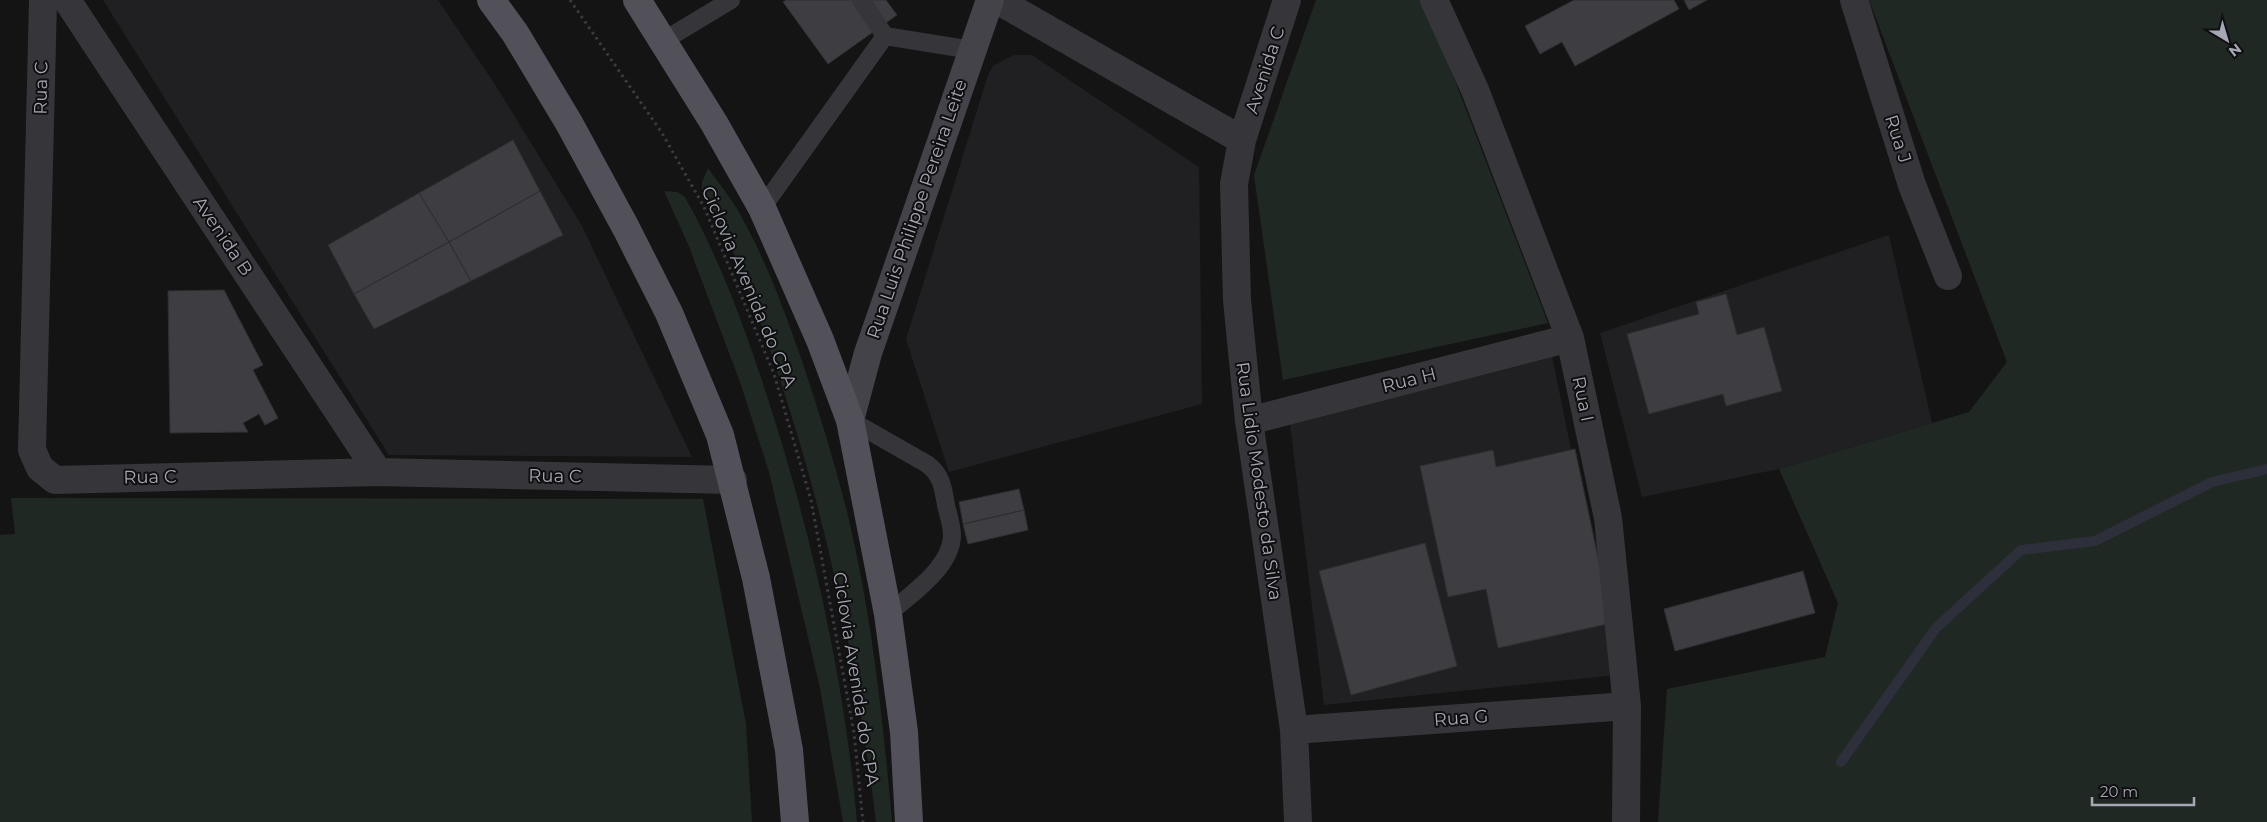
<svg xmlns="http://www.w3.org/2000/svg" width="2267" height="822" font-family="Montserrat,sans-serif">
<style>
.built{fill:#202022}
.green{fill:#202824}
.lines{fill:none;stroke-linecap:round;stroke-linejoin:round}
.stream{stroke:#2d303a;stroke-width:10}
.building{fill:#3e3e42;stroke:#2f2e31}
.path{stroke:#3b3b41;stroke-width:3;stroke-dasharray:2.5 4;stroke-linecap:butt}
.lane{stroke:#36353a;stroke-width:18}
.street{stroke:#36353a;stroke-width:28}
.secondary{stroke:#44434a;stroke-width:28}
.primary{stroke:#525159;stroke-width:28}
.labels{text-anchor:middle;stroke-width:4;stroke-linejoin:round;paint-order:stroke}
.street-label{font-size:18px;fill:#a6a7b4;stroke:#0f0f10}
</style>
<rect width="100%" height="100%" fill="#141415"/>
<!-- built -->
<path class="built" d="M 103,0 L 438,0 L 496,86 L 582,226 L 692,457 L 389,455 Z
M 1014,55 L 1032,55 L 1199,167 L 1202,404 L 949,472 L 906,339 L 988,75 L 993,66 Z
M 1889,235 L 1932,423 L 1779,469 L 1642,497 L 1600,333 Z
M 1552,356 L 1617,675 L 1324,705 L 1290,424 Z"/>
<!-- green -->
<path class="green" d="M 1316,0 L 1424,0 L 1548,323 L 1283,380 L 1254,175 Z
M 1869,0 L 2267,0 L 2267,822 L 1658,822 L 1667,689 L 1825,657 L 1838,603 L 1779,469 L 1969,412 L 2007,362 Z
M 708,168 C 719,184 733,200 742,218 C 767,262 785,313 802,361 C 819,412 835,463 848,516 C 872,616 883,720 892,822 L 876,822 C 858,672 828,523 780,380 C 766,337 751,294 733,252 C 724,230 711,210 702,188 L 702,182 Z
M 664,191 L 677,192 L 685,197 C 724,267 750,342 774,418 C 815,549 845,685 857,822 L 843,822 L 820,688 L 769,472 L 740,382 L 688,244 Z
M 11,498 L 703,499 L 746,724 L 752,822 L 0,822 L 0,535 L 15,534 Z"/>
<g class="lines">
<!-- stream -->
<path class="stream" d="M 1841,762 L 1936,628 L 2021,550 L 2095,541 L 2212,482 L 2267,469"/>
</g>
<!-- building -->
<path class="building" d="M 786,0 L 886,0 L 897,15 L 828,64 L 783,2 Z
M 1574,0 L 1674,0 L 1679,9 L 1575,66 L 1562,42 L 1540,54 L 1525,26 Z
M 1684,0 L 1707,0 L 1689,10 Z
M 513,140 L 540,191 L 449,242 L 419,193 Z
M 540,191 L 563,235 L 471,281 L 449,242 Z
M 419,193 L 449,242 L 354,294 L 328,245 Z
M 449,242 L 471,281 L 374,329 L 354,294 Z
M 224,290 L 263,365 L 253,370 L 278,418 L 265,425 L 259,414 L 243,423 L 248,432 L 170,433 L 168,291 Z
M 1726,294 L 1737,335 L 1764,327 L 1782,391 L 1726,406 L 1723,394 L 1649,414 L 1627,334 L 1699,314 L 1696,302 Z
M 1575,449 L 1612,623 L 1498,648 L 1486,589 L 1448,597 L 1420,466 L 1493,450 L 1496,467 Z
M 1019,489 L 1024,510 L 963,524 L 959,502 Z
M 1024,510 L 1028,530 L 968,544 L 963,524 Z
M 1425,543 L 1457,666 L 1351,695 L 1319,571 Z
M 1803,571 L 1815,613 L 1675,651 L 1664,609 Z"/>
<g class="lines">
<!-- path -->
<path class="path" d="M 570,0 L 662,133 L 704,207 L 774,374 L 811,500 L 854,733 L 863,822"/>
<!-- lane -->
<path class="lane" d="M 861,0 L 885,36
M 663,41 L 731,0
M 762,208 L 885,36 L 972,50
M 850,420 L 927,464 C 942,475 943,488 946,505 C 948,514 952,525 952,535 C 952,567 910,595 888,614"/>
<!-- street -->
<path class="street" d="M 43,0 L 32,450 L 40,468 L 55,480 L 378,472 L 733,480
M 67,0 L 378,472
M 997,0 L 1242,140
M 1287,0 L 1242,140 L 1234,184 L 1237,300 L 1249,421 L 1294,730 L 1298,822
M 1434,0 L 1475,90 L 1570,338 L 1608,518 L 1627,706 L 1626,822
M 1854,0 L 1912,185 L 1948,276
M 1249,421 L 1570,338
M 1294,730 L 1627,706"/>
<!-- secondary -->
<path class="secondary" d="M 850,420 L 868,353 L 990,0"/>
<!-- primary -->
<path class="primary" d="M 491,0 L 515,33 L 569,123 L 626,228 L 669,313 L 720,435 L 756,578 L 789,750 L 795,822
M 637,0 L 714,123 L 762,208 L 820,340 L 850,420 L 888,614 L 904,732 L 909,822"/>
</g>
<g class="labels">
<!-- street labels -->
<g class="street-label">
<text transform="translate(1265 70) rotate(-72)" y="6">Avenida C</text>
<text transform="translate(41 88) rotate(-89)" y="6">Rua C</text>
<text transform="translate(1898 139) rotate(72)" y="6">Rua J</text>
<text transform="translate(917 209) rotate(-71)" y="6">Rua Luis Philippe Pereira Leite</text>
<text transform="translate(223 236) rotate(56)" y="6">Avenida B</text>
<text transform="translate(749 287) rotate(67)" y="6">Ciclovia Avenida do CPA</text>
<text transform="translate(1409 380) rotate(-14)" y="6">Rua H</text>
<text transform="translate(1583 399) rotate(78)" y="6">Rua I</text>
<text transform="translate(555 476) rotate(1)" y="6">Rua C</text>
<text transform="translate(150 477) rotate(-1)" y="6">Rua C</text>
<text transform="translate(1259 481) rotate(82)" y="6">Rua Lidio Modesto da Silva</text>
<text transform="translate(856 679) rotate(81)" y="6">Ciclovia Avenida do CPA</text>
<text transform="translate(1461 718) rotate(-4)" y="6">Rua G</text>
</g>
</g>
<!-- north arrow -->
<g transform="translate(2227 40) rotate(142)" stroke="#0f0f10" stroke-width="4" paint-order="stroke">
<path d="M0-4L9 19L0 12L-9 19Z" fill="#a6a7b4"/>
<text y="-8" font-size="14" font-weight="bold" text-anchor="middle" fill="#a6a7b4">N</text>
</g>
<!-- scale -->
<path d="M2092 797v8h102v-8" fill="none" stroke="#a6a7b4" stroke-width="2.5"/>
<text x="2100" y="797" font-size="15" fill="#a6a7b4" stroke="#0f0f10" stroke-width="4" paint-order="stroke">20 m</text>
</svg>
